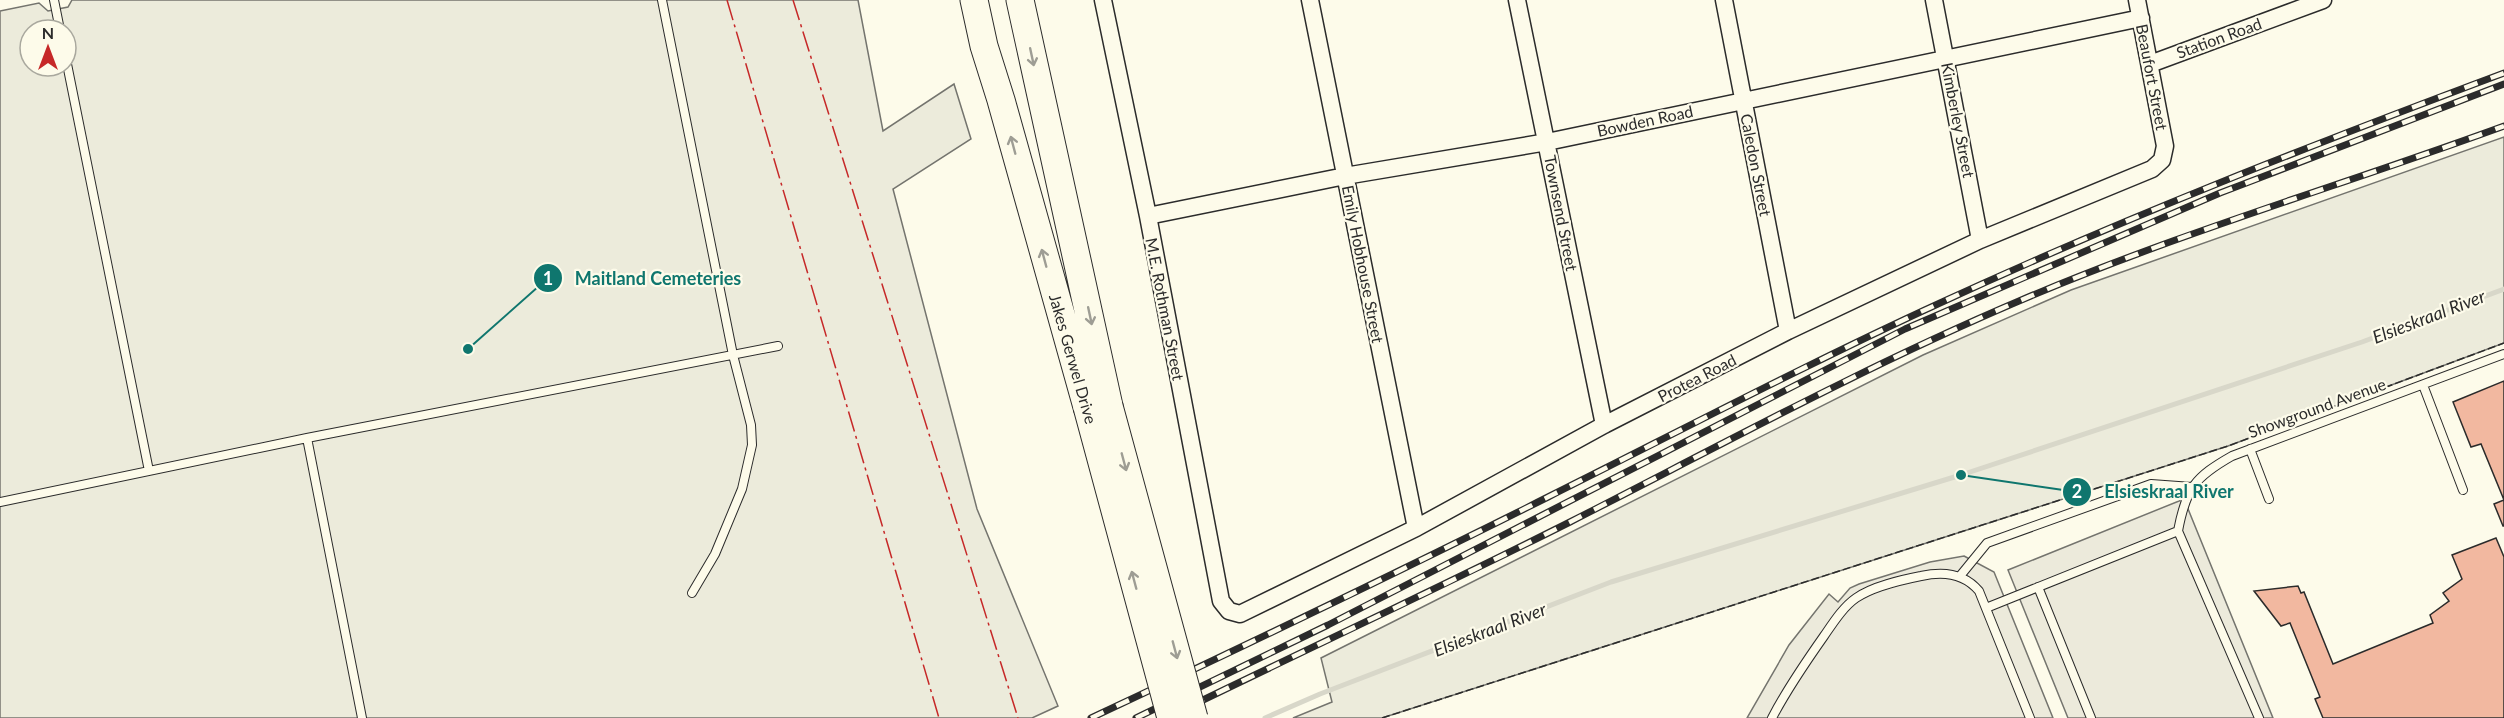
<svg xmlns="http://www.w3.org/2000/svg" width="2504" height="718" font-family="Lato,sans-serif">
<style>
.green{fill:#ecebdb;stroke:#74746e;stroke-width:1.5;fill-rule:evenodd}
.parking{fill:#eceadb;stroke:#74746e;stroke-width:1.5}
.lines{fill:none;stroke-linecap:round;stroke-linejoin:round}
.stream{stroke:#d8d7c9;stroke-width:5}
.building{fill:#f2b8a0;stroke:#2b2b2b;stroke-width:1.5}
.service-casing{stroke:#2b2b2b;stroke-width:10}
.minor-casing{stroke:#2b2b2b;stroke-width:19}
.trunk-casing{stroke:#2b2b2b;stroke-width:29}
.service{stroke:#fdfbea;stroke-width:8}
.minor{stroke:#fdfbea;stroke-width:16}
.trunk{stroke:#fdfbea;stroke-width:27}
.rail-casing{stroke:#2b2b2b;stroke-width:7}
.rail{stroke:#fdfbea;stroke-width:4.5;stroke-dasharray:14;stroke-linecap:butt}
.trunk-bridge-casing{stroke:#2b2b2b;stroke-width:29;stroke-linecap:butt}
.trunk-bridge{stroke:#fdfbea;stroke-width:27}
.fence{stroke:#2b2b2b;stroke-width:1.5;stroke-dasharray:8 3;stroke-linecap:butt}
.power{stroke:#c62828;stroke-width:1.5;stroke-dasharray:21 4.5 3 4.5;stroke-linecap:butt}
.oneway{stroke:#9e9d94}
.labels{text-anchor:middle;stroke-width:4.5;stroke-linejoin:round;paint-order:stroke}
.street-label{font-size:16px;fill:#2b2b2b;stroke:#fdfbea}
.water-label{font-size:18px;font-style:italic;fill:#2b2b2b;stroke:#fdfbea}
.leader{fill:none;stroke:#0f766e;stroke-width:2}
.callout-dot{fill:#0f766e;stroke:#fdfbea;stroke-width:2}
.mark-label{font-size:18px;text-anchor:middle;font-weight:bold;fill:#fff}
.callout-label{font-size:18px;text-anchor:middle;font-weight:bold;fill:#0f766e;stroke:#fdfbea;stroke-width:4.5;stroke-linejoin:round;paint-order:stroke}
</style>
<rect width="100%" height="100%" fill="#fdfbea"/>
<!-- green -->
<path class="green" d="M 72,0 L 858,0 L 883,131 L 954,84 L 971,139 L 893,189 L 977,509 L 1058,706 L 1032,718 L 0,718 L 0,11 L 39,3 L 48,11 L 68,7 ZM 30,30 L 66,30 L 66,66 L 30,66 Z
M 2504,137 L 2504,343 L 2228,446 L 1382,718 L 1293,718 L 1332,702 L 1321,658 L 1923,355 L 2071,290 Z"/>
<!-- parking -->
<path class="parking" d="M 2184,499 L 2273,718 L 2068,718 L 2008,570 Z
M 1964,556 L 1994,572 L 2053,718 L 1747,718 L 1789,645 L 1829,594 L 1838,602 L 1850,588 L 1859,584 L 1930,562 Z"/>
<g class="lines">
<!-- stream -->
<path class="stream" d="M 1265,718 L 1320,694 L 1611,582 L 1961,475 L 2362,342 L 2504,289"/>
</g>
<!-- building -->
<path class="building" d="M 2504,381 L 2504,526 L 2503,526 L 2494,504 L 2504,500 L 2481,444 L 2471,447 L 2453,402 Z
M 2496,538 L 2504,557 L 2504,718 L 2323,718 L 2315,699 L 2320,697 L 2290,623 L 2281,626 L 2254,591 L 2298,586 L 2301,593 L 2304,592 L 2333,664 L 2433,623 L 2430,615 L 2449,601 L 2443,593 L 2462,579 L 2452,555 Z"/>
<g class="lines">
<!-- service casing -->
<g class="service-casing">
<path id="service" d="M 54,0 L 60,30
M 662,0 L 733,355 L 751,425 L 752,445 L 742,489 L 715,554 L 692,593
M 66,59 L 149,471
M 2423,385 L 2463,490
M 307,438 L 362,718
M 2250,449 L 2269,499
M 0,502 L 307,438 L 778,346
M 2178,531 C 2186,488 2195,477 2232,456 L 2504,354
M 2178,531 L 2259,718
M 1960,576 L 1987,543 L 2151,484 L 2192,487
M 2038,587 L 2091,718
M 1986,608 L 2178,531
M 1772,718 C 1787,689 1805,663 1824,636 C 1833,623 1843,607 1856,598 C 1873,586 1901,580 1921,576 C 1943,571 1964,573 1979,591 L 2030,718"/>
</g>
<!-- minor casing -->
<g class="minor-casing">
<path id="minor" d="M 1103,0 L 1148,216 L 1221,601 L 1229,611 L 1240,614 L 1416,528 L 1604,425 L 1788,331 L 1980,240 L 2152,169 L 2162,160 L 2165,146 L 2137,0
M 1310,0 L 1416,528
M 1517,0 L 1604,425
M 1724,0 L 1788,331
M 1934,0 L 1980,240
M 2150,64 L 2323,0
M 1148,216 L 1345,176 L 1547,142 L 2141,18"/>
</g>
<!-- trunk casing -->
<g class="trunk-casing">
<path id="trunk" d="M 974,0 L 984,46 L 1001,100 L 1087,407
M 1020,0 L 1109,406"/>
</g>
<!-- service -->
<use href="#service" class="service"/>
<!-- minor -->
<use href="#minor" class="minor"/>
<!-- trunk -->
<use href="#trunk" class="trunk"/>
<!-- rail casing -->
<g class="rail-casing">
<path id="rail" d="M 1091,718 C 1244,646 1397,573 1548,497 C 1678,432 1807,364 1940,303 C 2124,218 2314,144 2504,73
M 1136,718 L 1328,625 L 1905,329 L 2220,193 L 2504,84
M 1166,718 C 1301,652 1437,589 1570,522 C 1719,446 1866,366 2019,301 C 2178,233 2343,185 2504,126"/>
</g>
<!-- rail -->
<use href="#rail" class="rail"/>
<!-- trunk-bridge casing -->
<g class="trunk-bridge-casing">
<path id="trunk-bridge" d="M 1109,406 L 1194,718
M 1087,407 L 1171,718"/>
</g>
<!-- trunk-bridge -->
<use href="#trunk-bridge" class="trunk-bridge"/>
<!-- fence -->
<path class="fence" d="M 1382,718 L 2228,446 L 2504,343"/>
<!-- power -->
<path class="power" d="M 727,0 L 939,718
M 793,0 L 1018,718"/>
</g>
<!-- one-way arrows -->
<defs><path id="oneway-shaft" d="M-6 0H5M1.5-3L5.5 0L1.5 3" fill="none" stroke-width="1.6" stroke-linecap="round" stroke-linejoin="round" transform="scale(1.5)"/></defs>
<g class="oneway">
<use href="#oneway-shaft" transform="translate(1032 57) rotate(78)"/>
<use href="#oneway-shaft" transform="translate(1013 145) rotate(-105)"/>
<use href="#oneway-shaft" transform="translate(1044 258) rotate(-105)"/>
<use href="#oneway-shaft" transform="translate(1090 316) rotate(78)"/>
<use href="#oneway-shaft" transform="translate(1124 462) rotate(75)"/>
<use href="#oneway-shaft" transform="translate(1134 580) rotate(-105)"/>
<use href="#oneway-shaft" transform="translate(1175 650) rotate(75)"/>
</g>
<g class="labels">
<!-- street labels -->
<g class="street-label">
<text transform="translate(2219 38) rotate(-20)" y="6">Station Road</text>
<text transform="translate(2152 77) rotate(79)" y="6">Beaufort Street</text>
<text transform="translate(1958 120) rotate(79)" y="6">Kimberley Street</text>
<text transform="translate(1645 121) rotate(-12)" y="6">Bowden Road</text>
<text transform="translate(1756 165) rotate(79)" y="6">Caledon Street</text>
<text transform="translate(1561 213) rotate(79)" y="6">Townsend Street</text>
<text transform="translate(1363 264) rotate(79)" y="6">Emily Hobhouse Street</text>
<text transform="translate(1165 309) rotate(79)" y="6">M.E. Rothman Street</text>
<text transform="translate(1073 359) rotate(74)" y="6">Jakes Gerwel Drive</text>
<text transform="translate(1697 378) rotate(-27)" y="6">Protea Road</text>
<text transform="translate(2317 408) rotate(-20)" y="6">Showground Avenue</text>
</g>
<!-- water labels -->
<g class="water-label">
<text transform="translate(2429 317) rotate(-21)" y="6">Elsieskraal River</text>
<text transform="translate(1490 630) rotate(-21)" y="6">Elsieskraal River</text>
</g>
</g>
<!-- callouts -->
<path class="leader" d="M468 349L548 278M1961 475L2077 492"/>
<g class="callout-dot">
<circle cx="468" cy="349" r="6"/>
<circle cx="1961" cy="475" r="6"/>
<circle cx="548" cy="278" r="15"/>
<circle cx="2077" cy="492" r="15"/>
</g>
<g class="mark-label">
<text x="548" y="285">1</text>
<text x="2077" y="498">2</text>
</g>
<g class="callout-label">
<text x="658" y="285">Maitland Cemeteries</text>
<text x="2169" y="498">Elsieskraal River</text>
</g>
<!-- north arrow -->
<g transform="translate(48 48)"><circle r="28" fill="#fdfbea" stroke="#a9a89e" stroke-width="1.5"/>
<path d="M0-4.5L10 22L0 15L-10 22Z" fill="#c62828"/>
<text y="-9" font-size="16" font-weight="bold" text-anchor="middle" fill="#2b2b2b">N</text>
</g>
</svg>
